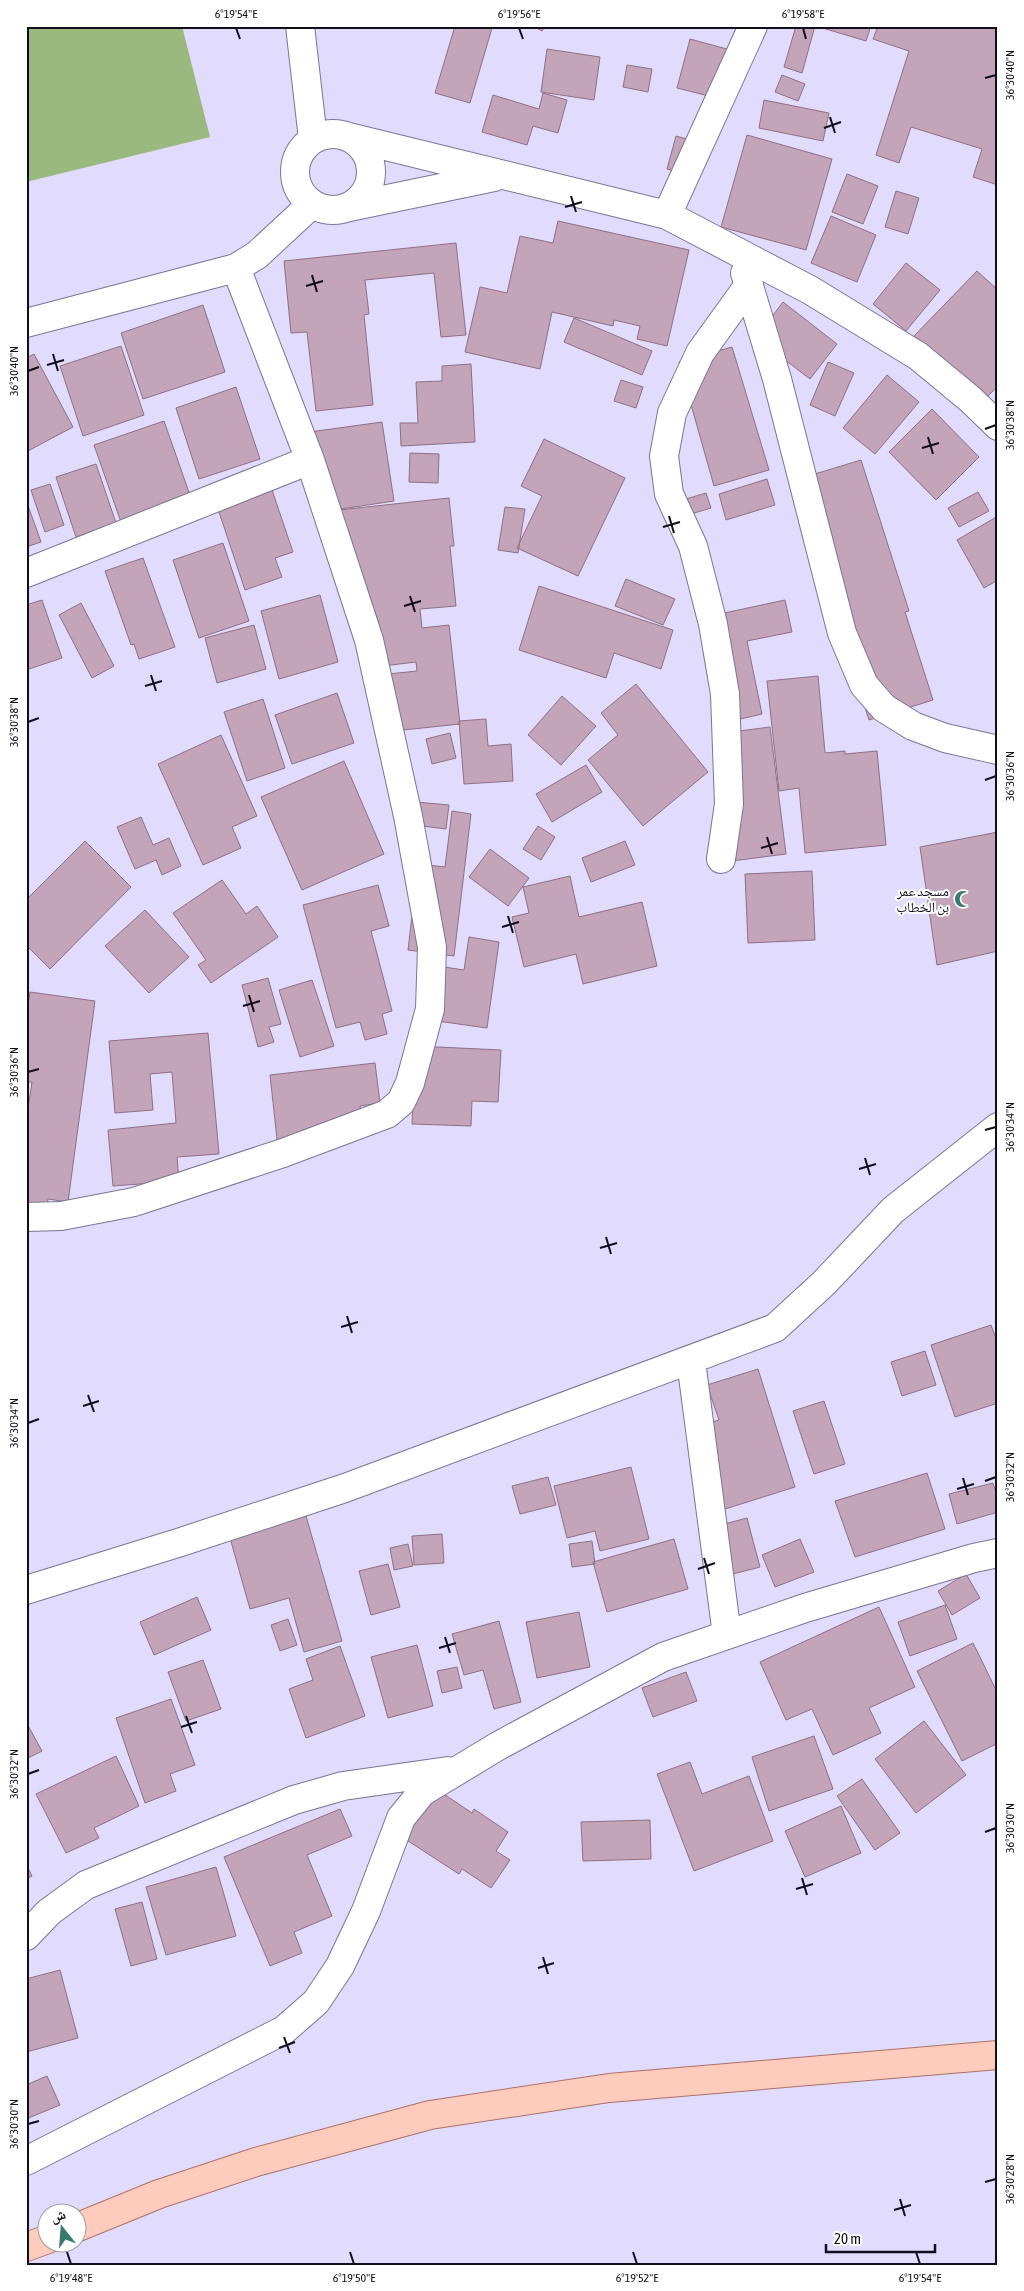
<svg xmlns="http://www.w3.org/2000/svg" width="1024" height="2291" font-family="'Asap Condensed','Noto Naskh Arabic',sans-serif">
<style>
.green{fill:#9ab97f}
.building{fill:#c4a4b9;stroke:#8e7084}
.lines{fill:none;stroke-linecap:round;stroke-linejoin:round}
.minor-casing{stroke:#7a7594;stroke-width:30}
.primary-casing{stroke:#aa7266;stroke-width:30}
.minor{stroke:#fff;stroke-width:28}
.primary{stroke:#fecbbc;stroke-width:28}
.ticks{fill:none;stroke:#110f1b;stroke-width:2}
.labels{text-anchor:middle;stroke-width:4;stroke-linejoin:round;paint-order:stroke}
.poi-label{font-size:14px;fill:#110f1b;stroke:#fff;text-anchor:end}
.neatline{fill:none;stroke:#110f1b;stroke-width:2}
.ticks-label{font-size:12px;text-anchor:middle;fill:#110f1b}
</style>
<rect width="100%" height="100%" fill="#e1dbfe"/>
<!-- green -->
<path class="green" d="M 26,26 L 182,26 L 210,137 L 26,182 Z"/>
<!-- building -->
<path class="building" d="M 455,26 L 492,28 L 470,103 L 435,93 Z
M 533,26 L 545,26 L 542,31 Z
M 796,26 L 815,26 L 802,73 L 784,67 Z
M 816,26 L 871,26 L 866,41 Z
M 878,26 L 998,26 L 998,185 L 973,177 L 982,149 L 911,127 L 899,163 L 876,155 L 909,51 L 873,39 Z
M 690,39 L 738,52 L 725,100 L 677,88 Z
M 547,49 L 600,57 L 594,100 L 541,92 Z
M 627,65 L 652,69 L 648,92 L 623,87 Z
M 782,75 L 805,84 L 798,101 L 775,92 Z
M 543,93 L 567,100 L 558,133 L 533,126 L 527,145 L 482,132 L 493,95 L 539,109 Z
M 764,100 L 829,113 L 823,141 L 759,128 Z
M 747,135 L 832,159 L 806,250 L 721,227 Z
M 676,136 L 705,144 L 696,177 L 667,169 Z
M 847,174 L 878,186 L 863,224 L 832,212 Z
M 896,191 L 919,198 L 908,234 L 885,227 Z
M 831,216 L 876,235 L 857,282 L 811,263 Z
M 558,221 L 689,250 L 667,346 L 637,339 L 640,326 L 614,320 L 613,326 L 552,312 L 540,369 L 465,352 L 480,287 L 507,293 L 520,236 L 553,243 Z
M 456,243 L 466,335 L 441,337 L 434,273 L 365,280 L 369,314 L 364,315 L 373,405 L 316,411 L 307,332 L 291,333 L 284,261 Z
M 906,263 L 940,290 L 906,331 L 873,304 Z
M 977,271 L 998,290 L 998,386 L 983,401 L 914,336 Z
M 783,302 L 837,344 L 810,379 L 756,338 Z
M 203,305 L 225,372 L 143,399 L 121,333 Z
M 574,318 L 652,351 L 642,375 L 564,342 Z
M 121,346 L 144,415 L 83,436 L 60,366 Z
M 732,347 L 769,470 L 714,486 L 679,362 Z
M 34,354 L 73,427 L 26,452 L 26,358 Z
M 828,362 L 854,373 L 835,416 L 810,405 Z
M 471,364 L 475,442 L 401,446 L 400,423 L 418,423 L 416,382 L 442,381 L 442,366 Z
M 887,375 L 919,402 L 875,454 L 843,428 Z
M 621,380 L 643,387 L 636,408 L 614,401 Z
M 236,387 L 260,459 L 199,479 L 176,408 Z
M 932,409 L 979,457 L 936,500 L 889,452 Z
M 164,421 L 192,501 L 122,525 L 94,445 Z
M 382,422 L 394,501 L 321,512 L 310,432 Z
M 544,439 L 625,478 L 578,576 L 517,548 L 542,496 L 521,486 Z
M 410,453 L 439,454 L 438,483 L 409,482 Z
M 861,460 L 909,611 L 905,612 L 933,700 L 869,720 L 825,585 L 795,480 Z
M 96,464 L 116,523 L 76,537 L 56,477 Z
M 767,479 L 775,505 L 726,520 L 719,494 Z
M 50,484 L 64,525 L 45,532 L 31,490 Z
M 272,490 L 293,552 L 275,558 L 282,577 L 245,590 L 218,509 Z
M 978,492 L 989,511 L 959,527 L 948,508 Z
M 706,493 L 711,508 L 674,519 L 669,504 Z
M 449,498 L 454,546 L 450,546 L 456,606 L 420,609 L 422,628 L 449,625 L 460,724 L 394,731 L 388,674 L 417,671 L 416,662 L 366,668 L 352,541 L 342,542 L 339,510 Z
M 26,500 L 41,542 L 26,547 Z
M 505,507 L 525,509 L 518,553 L 498,550 Z
M 998,516 L 998,580 L 984,588 L 957,540 Z
M 223,543 L 249,621 L 199,638 L 173,560 Z
M 143,558 L 175,647 L 139,659 L 134,644 L 131,645 L 105,571 Z
M 626,579 L 675,599 L 663,625 L 615,606 Z
M 539,586 L 673,630 L 661,669 L 614,653 L 606,678 L 519,650 Z
M 320,595 L 338,662 L 279,679 L 261,611 Z
M 42,600 L 62,658 L 26,670 L 26,605 Z
M 785,600 L 792,632 L 747,641 L 762,714 L 723,723 L 701,618 Z
M 81,603 L 114,666 L 92,678 L 59,615 Z
M 254,625 L 266,669 L 217,683 L 205,638 Z
M 818,676 L 825,753 L 845,751 L 845,754 L 877,751 L 886,845 L 805,853 L 799,788 L 779,791 L 767,681 Z
M 636,684 L 708,772 L 643,826 L 588,760 L 618,735 L 601,713 Z
M 337,693 L 354,743 L 292,764 L 275,715 Z
M 562,696 L 596,726 L 561,765 L 528,735 Z
M 263,699 L 285,768 L 247,781 L 224,712 Z
M 486,719 L 488,746 L 511,744 L 513,781 L 464,784 L 459,721 Z
M 770,727 L 786,854 L 732,861 L 716,734 Z
M 450,733 L 456,758 L 432,764 L 426,739 Z
M 221,735 L 257,816 L 232,827 L 241,848 L 203,865 L 158,764 Z
M 344,761 L 384,854 L 302,890 L 261,797 Z
M 586,765 L 602,792 L 552,822 L 536,794 Z
M 416,802 L 449,805 L 446,829 L 414,825 Z
M 452,811 L 471,814 L 454,956 L 408,950 L 418,864 L 445,867 Z
M 141,817 L 153,845 L 169,838 L 181,866 L 162,875 L 156,860 L 135,869 L 117,827 Z
M 538,826 L 555,837 L 541,860 L 523,849 Z
M 998,832 L 998,951 L 937,965 L 920,847 Z
M 85,841 L 131,887 L 50,969 L 26,945 L 26,900 Z
M 625,841 L 635,865 L 591,882 L 582,858 Z
M 490,849 L 529,878 L 508,906 L 469,877 Z
M 812,871 L 815,940 L 748,943 L 745,874 Z
M 570,876 L 579,917 L 642,902 L 657,966 L 583,984 L 576,954 L 524,967 L 512,917 L 529,913 L 523,887 Z
M 222,880 L 246,914 L 257,906 L 278,937 L 211,983 L 198,965 L 206,960 L 173,913 Z
M 378,885 L 389,926 L 371,931 L 392,1011 L 382,1014 L 387,1034 L 365,1040 L 360,1022 L 336,1028 L 303,905 Z
M 145,910 L 189,957 L 149,993 L 105,946 Z
M 469,937 L 499,942 L 487,1028 L 423,1019 L 431,965 L 464,970 Z
M 268,978 L 281,1024 L 269,1027 L 274,1042 L 258,1047 L 242,985 Z
M 312,980 L 334,1046 L 300,1057 L 279,990 Z
M 30,992 L 95,1001 L 68,1202 L 48,1199 L 44,1230 L 26,1227 L 26,1122 L 32,1082 L 26,1082 L 26,1017 Z
M 208,1033 L 219,1154 L 177,1157 L 179,1181 L 113,1186 L 108,1130 L 176,1123 L 172,1072 L 150,1074 L 153,1110 L 115,1113 L 109,1041 Z
M 416,1046 L 501,1050 L 498,1102 L 472,1101 L 471,1126 L 412,1124 Z
M 375,1063 L 380,1103 L 360,1106 L 362,1123 L 302,1130 L 304,1145 L 278,1148 L 270,1075 Z
M 991,1325 L 998,1344 L 998,1403 L 955,1417 L 931,1345 Z
M 925,1351 L 936,1385 L 902,1396 L 891,1362 Z
M 758,1369 L 795,1487 L 725,1509 L 699,1426 L 719,1420 L 707,1385 Z
M 824,1401 L 845,1464 L 814,1474 L 793,1411 Z
M 631,1467 L 649,1539 L 600,1551 L 595,1531 L 567,1538 L 554,1486 Z
M 927,1473 L 945,1529 L 855,1557 L 835,1501 Z
M 548,1477 L 556,1505 L 520,1514 L 512,1486 Z
M 993,1483 L 998,1499 L 998,1512 L 957,1524 L 949,1494 Z
M 306,1516 L 342,1641 L 304,1652 L 289,1598 L 250,1609 L 230,1538 Z
M 747,1518 L 760,1567 L 729,1575 L 717,1526 Z
M 442,1534 L 444,1563 L 414,1565 L 412,1536 Z
M 674,1539 L 688,1589 L 607,1612 L 593,1562 Z
M 800,1539 L 814,1572 L 775,1587 L 762,1555 Z
M 592,1541 L 595,1564 L 572,1567 L 569,1544 Z
M 408,1544 L 413,1566 L 394,1570 L 390,1548 Z
M 388,1564 L 400,1607 L 371,1615 L 359,1571 Z
M 966,1574 L 980,1598 L 952,1615 L 938,1591 Z
M 197,1597 L 211,1630 L 154,1655 L 140,1622 Z
M 945,1605 L 957,1639 L 910,1656 L 898,1622 Z
M 879,1607 L 915,1687 L 869,1708 L 881,1733 L 833,1755 L 812,1709 L 786,1720 L 760,1662 Z
M 579,1612 L 590,1667 L 537,1678 L 526,1622 Z
M 288,1619 L 297,1645 L 280,1651 L 271,1625 Z
M 499,1621 L 521,1702 L 494,1709 L 483,1670 L 464,1675 L 452,1634 Z
M 973,1643 L 998,1694 L 998,1743 L 962,1761 L 917,1671 Z
M 417,1645 L 433,1706 L 388,1718 L 371,1657 Z
M 340,1646 L 365,1716 L 306,1738 L 289,1689 L 313,1680 L 306,1659 Z
M 203,1660 L 221,1709 L 186,1721 L 168,1672 Z
M 457,1667 L 462,1688 L 442,1693 L 437,1671 Z
M 686,1672 L 697,1701 L 653,1717 L 642,1688 Z
M 171,1699 L 195,1765 L 170,1774 L 176,1791 L 145,1803 L 116,1718 Z
M 924,1721 L 966,1775 L 916,1813 L 875,1759 Z
M 26,1722 L 42,1751 L 26,1759 Z
M 814,1736 L 833,1789 L 769,1811 L 752,1757 Z
M 116,1756 L 139,1806 L 94,1828 L 99,1838 L 66,1853 L 36,1794 Z
M 690,1762 L 702,1794 L 749,1776 L 773,1841 L 694,1871 L 657,1774 Z
M 862,1779 L 900,1833 L 875,1850 L 837,1796 Z
M 435,1788 L 472,1813 L 474,1809 L 508,1832 L 496,1851 L 510,1860 L 491,1888 L 462,1869 L 459,1874 L 402,1837 Z
M 841,1806 L 861,1853 L 805,1877 L 785,1831 Z
M 340,1809 L 352,1836 L 307,1855 L 332,1916 L 294,1932 L 302,1953 L 270,1966 L 224,1857 Z
M 650,1820 L 651,1859 L 583,1861 L 581,1822 Z
M 26,1864 L 32,1876 L 26,1879 Z
M 216,1867 L 236,1936 L 166,1955 L 146,1887 Z
M 142,1902 L 157,1959 L 131,1966 L 115,1909 Z
M 60,1970 L 78,2038 L 26,2052 L 26,1979 Z
M 47,2076 L 60,2105 L 26,2119 L 26,2085 Z"/>
<g class="lines">
<!-- minor casing -->
<g class="minor-casing">
<path id="minor" d="M 300,26 L 313,139
M295 172a38 38 0 1 1 76 0a38 38 0 1 1-76 0Z
M 349,137 L 667,215 L 810,290 L 918,356 L 970,399 L 998,426
M 349,207 L 494,177
M 667,215 L 753,26
M 745,273 L 777,379 L 842,633 L 864,685 L 884,708 L 913,726 L 945,738 L 998,750
M 26,323 L 236,268 L 257,255 L 312,204
M 26,573 L 310,460
M 721,859 L 729,804 L 725,694 L 713,624 L 693,546 L 669,494 L 664,456 L 672,413 L 700,353 L 749,285
M 26,1217 L 61,1216 L 134,1202 L 283,1153 L 387,1114 L 401,1102 L 410,1083 L 430,1009 L 432,947 L 408,816 L 369,640 L 310,460 L 236,268
M 691,1361 L 727,1635
M 26,1590 L 181,1542 L 345,1488 L 775,1328 L 824,1283 L 893,1210 L 998,1127
M 26,1936 L 49,1912 L 86,1885 L 294,1800 L 343,1786 L 448,1771
M 26,2161 L 284,2030 L 316,2002 L 340,1966 L 366,1911 L 401,1818 L 422,1792 L 498,1746 L 663,1657 L 805,1608 L 974,1558 L 998,1553"/>
</g>
<!-- primary casing -->
<g class="primary-casing">
<path id="primary" d="M 78,2227 L 159,2194 L 256,2162 L 430,2115 L 609,2088 L 998,2055
M 26,2247 L 48,2239"/>
</g>
<!-- minor -->
<use href="#minor" class="minor"/>
<!-- primary -->
<use href="#primary" class="primary"/>
</g>
<!-- ticks -->
<path class="ticks" d="M 236,28 L 240,39M 519,28 L 523,39M 803,28 L 806,39M 985,78 L 996,75M 830,117 L 835,133M 824,128 L 841,122M 571,196 L 576,212M 565,207 L 582,202M 312,275 L 317,292M 306,286 L 323,281M 53,354 L 58,371M 47,365 L 64,360M 28,371 L 39,367M 985,429 L 996,425M 928,437 L 933,454M 922,448 L 939,443M 669,516 L 674,533M 663,527 L 680,522M 410,596 L 415,612M 404,606 L 421,601M 151,675 L 156,691M 145,686 L 162,681M 28,722 L 39,718M 985,780 L 996,776M 767,837 L 772,854M 761,848 L 778,843M 508,916 L 513,933M 502,927 L 519,922M 249,995 L 254,1012M 243,1006 L 260,1001M 28,1072 L 39,1069M 985,1130 L 996,1127M 865,1158 L 870,1175M 859,1169 L 876,1164M 606,1237 L 611,1254M 600,1248 L 617,1243M 347,1316 L 352,1333M 341,1327 L 358,1322M 88,1395 L 94,1412M 83,1406 L 99,1401M 28,1423 L 39,1419M 963,1478 L 968,1495M 985,1481 L 996,1477M 957,1489 L 974,1484M 704,1558 L 709,1574M 698,1569 L 715,1563M 445,1637 L 450,1653M 439,1648 L 456,1643M 186,1716 L 192,1733M 181,1727 L 197,1722M 28,1774 L 39,1770M 985,1832 L 996,1828M 802,1878 L 807,1895M 796,1889 L 813,1884M 543,1957 L 548,1974M 538,1968 L 554,1963M 284,2037 L 290,2053M 279,2048 L 295,2042M 28,2124 L 39,2121M 985,2182 L 996,2179M 900,2199 L 905,2216M 894,2210 L 911,2205M 67,2252 L 71,2264M 350,2252 L 354,2264M 633,2252 L 637,2264M 916,2252 L 920,2264"/>
<!-- icons -->
<defs>
<g id="mosque-bare" transform="scale(1.35)"><path d="M3.5-4.9A6 6 0 1 0 3.5 4.9A5 5 0 1 1 3.5-4.9Z" fill="#367a6e" stroke="#fff" stroke-width="2.5" paint-order="stroke"/></g>
</defs>
<g fill-rule="evenodd">
<use href="#mosque-bare" x="963" y="899"/>
</g>
<g class="labels">
<!-- poi labels -->
<g class="poi-label">
<text x="949" y="896">مسجد عمر<tspan x="949" dy="16">بن الخطاب</tspan></text>
</g>
</g>
<!-- border -->
<rect width="1024" height="2291" fill="none" stroke="#ffffff" stroke-width="55"/>
<!-- north arrow -->
<g transform="translate(62 2228) rotate(343)"><circle r="24" fill="#ffffff" stroke="#a09fa4"/>
<path d="M0-4L9 19L0 12L-9 19Z" fill="#367a6e"/>
<text y="-8" font-size="14" font-weight="bold" text-anchor="middle" fill="#110f1b">ش</text>
</g>
<!-- scale -->
<path d="M826 2244v8h109v-8" fill="none" stroke="#110f1b" stroke-width="2.5"/>
<text x="834" y="2244" font-size="15" fill="#110f1b" stroke="#ffffff" stroke-width="4" paint-order="stroke">20 m</text>
<rect x="28" y="28" width="968" height="2236" class="neatline"/>
<g class="ticks-label">
<text x="236" y="18">6°19'54"E</text>
<text x="519" y="18">6°19'56"E</text>
<text x="803" y="18">6°19'58"E</text>
<text transform="translate(1010 75) rotate(-90)" y="4">36°30'40"N</text>
<text transform="translate(14 371) rotate(-90)" y="4">36°30'40"N</text>
<text transform="translate(1010 425) rotate(-90)" y="4">36°30'38"N</text>
<text transform="translate(14 722) rotate(-90)" y="4">36°30'38"N</text>
<text transform="translate(1010 776) rotate(-90)" y="4">36°30'36"N</text>
<text transform="translate(14 1072) rotate(-90)" y="4">36°30'36"N</text>
<text transform="translate(1010 1127) rotate(-90)" y="4">36°30'34"N</text>
<text transform="translate(14 1423) rotate(-90)" y="4">36°30'34"N</text>
<text transform="translate(1010 1477) rotate(-90)" y="4">36°30'32"N</text>
<text transform="translate(14 1774) rotate(-90)" y="4">36°30'32"N</text>
<text transform="translate(1010 1828) rotate(-90)" y="4">36°30'30"N</text>
<text transform="translate(14 2124) rotate(-90)" y="4">36°30'30"N</text>
<text transform="translate(1010 2179) rotate(-90)" y="4">36°30'28"N</text>
<text x="71" y="2282">6°19'48"E</text>
<text x="354" y="2282">6°19'50"E</text>
<text x="637" y="2282">6°19'52"E</text>
<text x="920" y="2282">6°19'54"E</text>
</g>
</svg>
